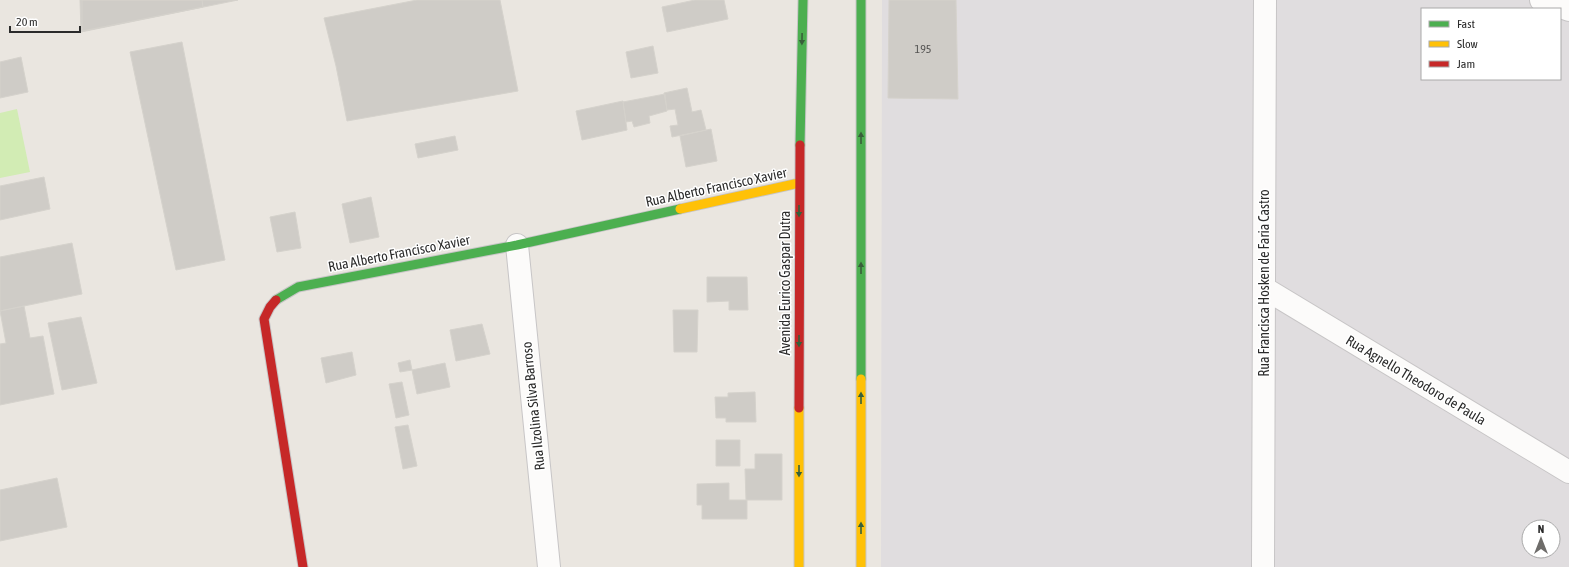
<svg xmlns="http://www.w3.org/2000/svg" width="1569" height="567" font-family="'Asap Condensed',sans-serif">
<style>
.industrial{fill:#e0dddf;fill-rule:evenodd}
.pitch{fill:#d2ecb4}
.building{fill:#cfccc7;stroke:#d5d2cc}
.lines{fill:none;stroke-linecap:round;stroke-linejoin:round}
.street-casing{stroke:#c7c5c6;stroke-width:24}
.fast-casing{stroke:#c7c5c6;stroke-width:11}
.slow-casing{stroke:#c7c5c6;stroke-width:11}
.jam-casing{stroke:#c7c5c6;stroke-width:11}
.street{stroke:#fcfbfa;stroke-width:22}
.fast{stroke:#4caf50;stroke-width:9}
.slow{stroke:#ffc107;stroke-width:9}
.jam{stroke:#c62828;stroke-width:9}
.oneway{fill:#38603a}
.labels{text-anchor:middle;stroke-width:3;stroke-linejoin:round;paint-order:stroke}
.number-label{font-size:12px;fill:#565554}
.street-label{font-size:14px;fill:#2b2b2b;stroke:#fff}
</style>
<rect width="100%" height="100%" fill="#eae6e0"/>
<!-- industrial -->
<path class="industrial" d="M 882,0 L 1569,0 L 1569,567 L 881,567 ZM 1422,9 L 1560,9 L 1560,79 L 1422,79 ZM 1529,527 L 1553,527 L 1553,551 L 1529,551 Z"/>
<!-- pitch -->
<path class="pitch" d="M 17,109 L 30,172 L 0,178 L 0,113 Z"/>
<!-- building -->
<path class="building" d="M 80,0 L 238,0 L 81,32 Z
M 82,0 L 202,0 L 203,7 L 82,31 Z
M 417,0 L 500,0 L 518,91 L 347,121 L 336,66 L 324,18 Z
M 695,0 L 724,0 L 728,19 L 667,32 L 662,7 Z
M 889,0 L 956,0 L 958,99 L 888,98 Z
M 182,42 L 225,260 L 176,270 L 130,52 Z
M 653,46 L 658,73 L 631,78 L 626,52 Z
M 21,57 L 28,92 L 0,98 L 0,62 Z
M 687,88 L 692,112 L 701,110 L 706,130 L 672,137 L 670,126 L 678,125 L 675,109 L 667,110 L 664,93 Z
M 665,94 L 667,111 L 649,116 L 650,123 L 634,127 L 632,121 L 626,122 L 623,102 Z
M 623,101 L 627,130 L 582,140 L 576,111 Z
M 711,129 L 717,161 L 686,167 L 680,136 Z
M 455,136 L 458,150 L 418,158 L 415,144 Z
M 44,177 L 50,209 L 0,220 L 0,186 Z
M 371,197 L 379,237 L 350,243 L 342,204 Z
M 295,212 L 301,248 L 277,252 L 270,217 Z
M 72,243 L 82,294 L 0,311 L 0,257 Z
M 707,277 L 747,277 L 748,310 L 729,310 L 729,301 L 707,302 Z
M 24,306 L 30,338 L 43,336 L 54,394 L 0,405 L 0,344 L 6,343 L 0,311 Z
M 673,310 L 698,310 L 697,352 L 674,352 Z
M 81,317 L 97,383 L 62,390 L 48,323 Z
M 482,324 L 490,354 L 456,361 L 450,330 Z
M 352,352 L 356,375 L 326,383 L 321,358 Z
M 410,360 L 412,370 L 400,372 L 398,363 Z
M 445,363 L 450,387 L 417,394 L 412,370 Z
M 402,382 L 409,415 L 396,418 L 389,384 Z
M 755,392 L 756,422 L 726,422 L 726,418 L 716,418 L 715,397 L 728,397 L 728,393 Z
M 408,425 L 417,466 L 403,469 L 395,427 Z
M 716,440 L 740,440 L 740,466 L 716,466 Z
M 755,454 L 782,454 L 782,500 L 746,500 L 745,469 L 755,469 Z
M 57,478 L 67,527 L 0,541 L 0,490 Z
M 729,483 L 729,500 L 747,500 L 747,519 L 702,519 L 702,505 L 697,505 L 697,484 Z"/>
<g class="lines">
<!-- street casing -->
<g class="street-casing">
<path id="street" d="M 1541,0 L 1569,10
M 517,245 L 549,567
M 1264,288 L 1569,472
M 1263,567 L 1265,0"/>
</g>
<!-- fast casing -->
<g class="fast-casing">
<path id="fast" d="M 861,0 L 861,379
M 800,145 L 803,0
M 276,300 L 298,287 L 517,245 L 680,209"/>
</g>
<!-- slow casing -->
<g class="slow-casing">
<path id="slow" d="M 680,209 L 799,183
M 861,379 L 861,567
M 799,408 L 799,567"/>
</g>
<!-- jam casing -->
<g class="jam-casing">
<path id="jam" d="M 276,300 L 270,307 L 264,319 L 303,567
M 799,408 L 800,145"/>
</g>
<!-- street -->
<use href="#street" class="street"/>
<!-- fast -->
<use href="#fast" class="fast"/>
<!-- slow -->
<use href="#slow" class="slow"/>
<!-- jam -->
<use href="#jam" class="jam"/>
</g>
<!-- one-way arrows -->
<defs><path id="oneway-solid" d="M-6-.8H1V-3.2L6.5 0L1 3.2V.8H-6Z"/></defs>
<g class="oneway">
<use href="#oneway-solid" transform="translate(802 39) rotate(91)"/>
<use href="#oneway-solid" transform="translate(861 138) rotate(-90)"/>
<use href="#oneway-solid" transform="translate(799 211) rotate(90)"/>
<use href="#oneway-solid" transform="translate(861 268) rotate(-90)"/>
<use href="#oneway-solid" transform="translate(799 341) rotate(90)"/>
<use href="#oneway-solid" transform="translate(861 398) rotate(-90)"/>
<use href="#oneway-solid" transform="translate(799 471) rotate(90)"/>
<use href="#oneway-solid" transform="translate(861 528) rotate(-90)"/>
</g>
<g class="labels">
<!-- number labels -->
<g class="number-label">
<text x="923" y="53">195</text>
</g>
<!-- street labels -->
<g class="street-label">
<text transform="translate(716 187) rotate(-12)" y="5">Rua Alberto Francisco Xavier</text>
<text transform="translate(399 253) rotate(-11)" y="5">Rua Alberto Francisco Xavier</text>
<text transform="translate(785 283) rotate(-90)" y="5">Avenida Eurico Gaspar Dutra</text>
<text transform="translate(1264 283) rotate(-90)" y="5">Rua Francisca Hosken de Faria Castro</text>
<text transform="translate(1416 380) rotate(31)" y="5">Rua Agnello Theodoro de Paula</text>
<text transform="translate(533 406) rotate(-96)" y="5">Rua Ilzolina Silva Barroso</text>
</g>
</g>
<!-- legend -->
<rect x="1421" y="8" width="140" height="72" fill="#ffffff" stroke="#aaaaaa"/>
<rect x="1429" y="21" width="20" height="6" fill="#4caf50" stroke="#aaaaaa"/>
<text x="1457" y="28" font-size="12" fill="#2b2b2b">Fast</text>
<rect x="1429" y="41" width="20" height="6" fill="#ffc107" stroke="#aaaaaa"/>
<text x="1457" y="48" font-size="12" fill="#2b2b2b">Slow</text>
<rect x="1429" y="61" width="20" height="6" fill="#c62828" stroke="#aaaaaa"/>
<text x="1457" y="68" font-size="12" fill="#2b2b2b">Jam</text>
<!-- north arrow -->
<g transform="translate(1541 539)"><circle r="19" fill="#ffffff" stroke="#aaaaaa"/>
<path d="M0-3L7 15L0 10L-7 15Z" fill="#6e6c6a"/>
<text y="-6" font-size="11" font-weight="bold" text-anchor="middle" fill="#2b2b2b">N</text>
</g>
<!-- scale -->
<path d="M10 26v6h70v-6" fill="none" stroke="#2b2b2b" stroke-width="2"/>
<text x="16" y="26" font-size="12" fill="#2b2b2b" stroke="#ffffff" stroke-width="3" paint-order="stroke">20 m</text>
</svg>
